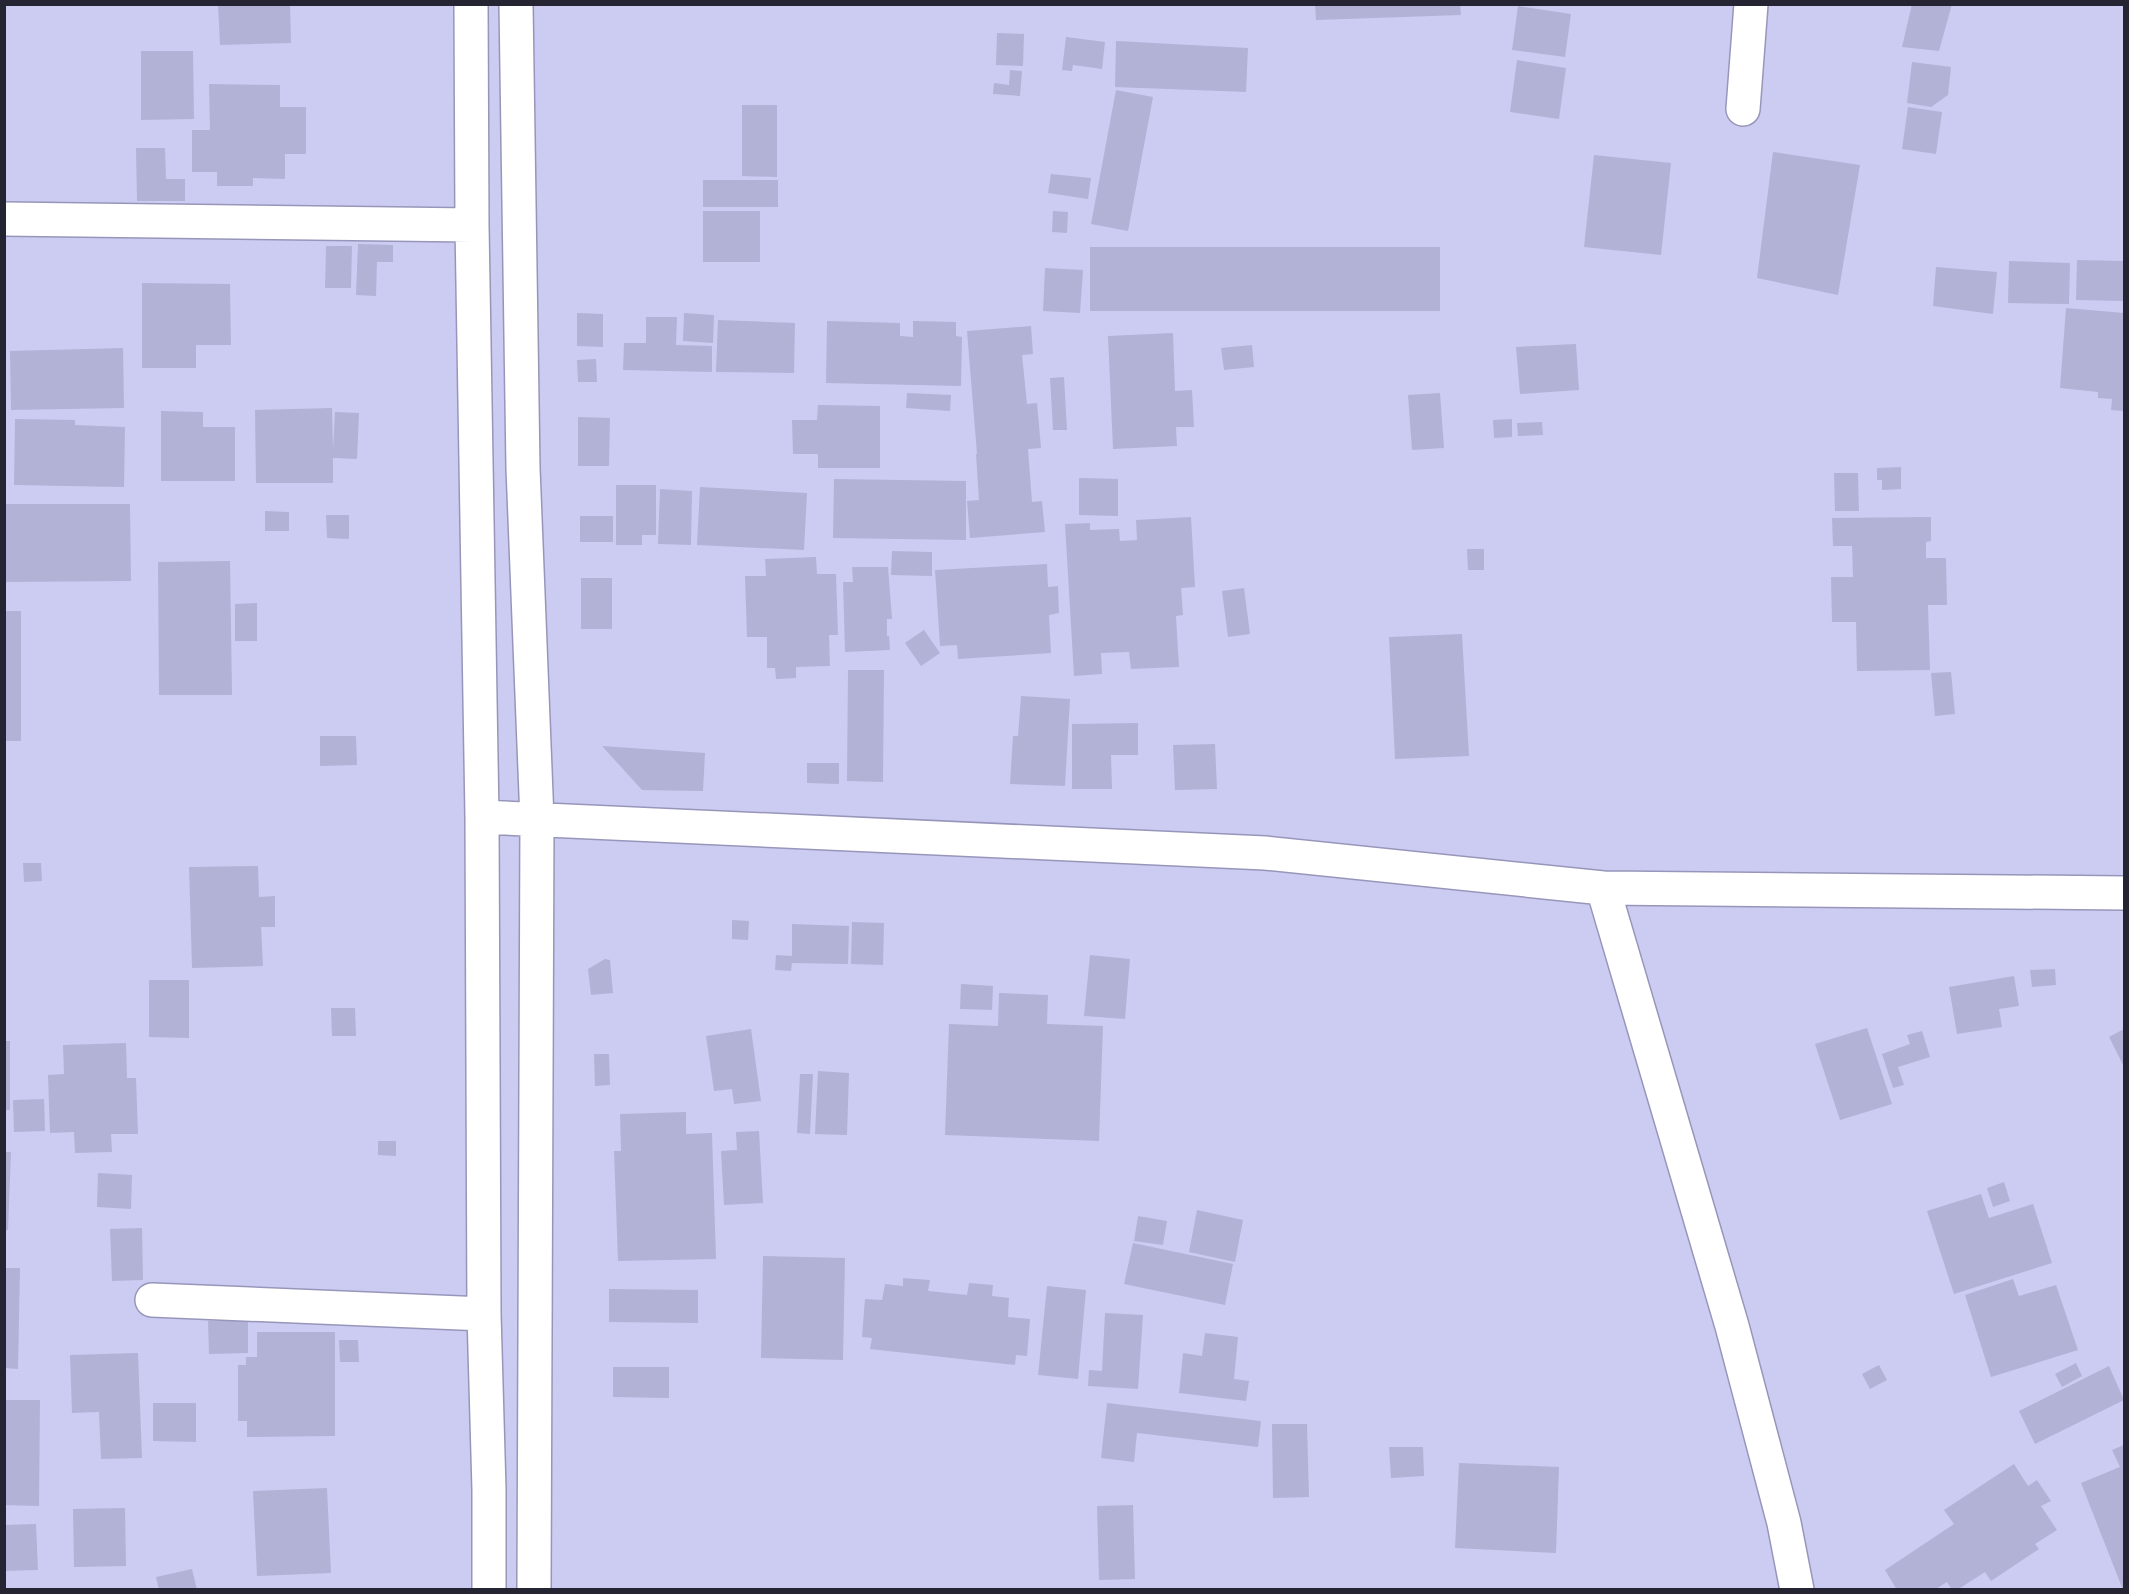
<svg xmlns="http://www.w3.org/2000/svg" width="2129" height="1594" font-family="'Libre Baskerville',serif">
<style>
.building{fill:#b2b1d6}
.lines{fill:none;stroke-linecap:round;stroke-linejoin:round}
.minor-casing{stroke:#9796ba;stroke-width:36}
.minor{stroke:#fff;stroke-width:33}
</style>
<rect width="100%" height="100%" fill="#ccccf2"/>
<!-- building -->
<path class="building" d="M 218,4 L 290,4 L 291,43 L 220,45 Z
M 1315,4 L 1460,4 L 1461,15 L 1316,20 Z
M 1912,4 L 1952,4 L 1939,51 L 1902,47 Z
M 1518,6 L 1571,14 L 1565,57 L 1512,50 Z
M 997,33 L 1024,34 L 1023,66 L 996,65 Z
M 1066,37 L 1105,42 L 1102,69 L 1073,65 L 1072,71 L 1062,70 Z
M 1116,41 L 1248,48 L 1246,92 L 1115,87 Z
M 141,51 L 193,51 L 194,119 L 141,120 Z
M 1517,60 L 1566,68 L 1559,119 L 1510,112 Z
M 1912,62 L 1951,67 L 1948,95 L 1931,107 L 1907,103 Z
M 1010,70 L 1022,71 L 1020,96 L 993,94 L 994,83 L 1009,85 Z
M 209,84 L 280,85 L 280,107 L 306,107 L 306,154 L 285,154 L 285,179 L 253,178 L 253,186 L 217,186 L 217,172 L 192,172 L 192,130 L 210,130 Z
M 1116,90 L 1153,97 L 1128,231 L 1091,224 Z
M 742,105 L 777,105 L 777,177 L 742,176 Z
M 1908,107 L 1942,112 L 1936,154 L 1902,149 Z
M 136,148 L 165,148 L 166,179 L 185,179 L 185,201 L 137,201 Z
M 1773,152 L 1860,165 L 1838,295 L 1757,278 Z
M 1594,155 L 1671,163 L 1661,255 L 1584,247 Z
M 1051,174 L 1091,178 L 1088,199 L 1048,193 Z
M 703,180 L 778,180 L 778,207 L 703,207 Z
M 703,211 L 760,211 L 760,262 L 703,262 Z
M 1053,211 L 1068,212 L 1067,233 L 1052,232 Z
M 358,244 L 393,245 L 393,262 L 377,262 L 376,296 L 356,295 Z
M 326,246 L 352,246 L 351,288 L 325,288 Z
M 1090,247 L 1440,247 L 1440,311 L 1090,311 Z
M 2077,260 L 2124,261 L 2124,301 L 2076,300 Z
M 2009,261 L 2070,263 L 2069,304 L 2008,303 Z
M 1936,267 L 1997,272 L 1993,314 L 1933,306 Z
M 1045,268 L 1083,270 L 1080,313 L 1043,311 Z
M 142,283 L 230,284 L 231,345 L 196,345 L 196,368 L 142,368 Z
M 2066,308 L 2124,313 L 2124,411 L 2111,410 L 2112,399 L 2098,398 L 2098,392 L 2060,388 Z
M 577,313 L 603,314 L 603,347 L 577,346 Z
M 684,313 L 714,315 L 713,343 L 683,341 Z
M 646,317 L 677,317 L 676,345 L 712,346 L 712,372 L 623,370 L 624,343 L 646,343 Z
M 718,320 L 795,323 L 794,373 L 716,372 Z
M 827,321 L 900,323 L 900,336 L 913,337 L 913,321 L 956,322 L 956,336 L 962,337 L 961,386 L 826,383 Z
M 1031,326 L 1033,354 L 1022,355 L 1027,404 L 1037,403 L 1041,448 L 1028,449 L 1032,502 L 1042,501 L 1045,532 L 970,538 L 967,501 L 979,500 L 976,454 L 977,454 L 967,331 Z
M 1173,333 L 1175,391 L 1192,390 L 1194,427 L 1176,427 L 1177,446 L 1113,449 L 1108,336 Z
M 1576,344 L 1579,390 L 1520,394 L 1516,347 Z
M 1252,345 L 1254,367 L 1224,370 L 1221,348 Z
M 123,348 L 124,408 L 11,410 L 10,351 Z
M 596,359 L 597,382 L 578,382 L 577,360 Z
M 1064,377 L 1067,430 L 1053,430 L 1050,378 Z
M 907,393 L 951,395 L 950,411 L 906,408 Z
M 1440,393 L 1444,448 L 1412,450 L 1408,395 Z
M 818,405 L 880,406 L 880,468 L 818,468 L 818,454 L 793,454 L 792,420 L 817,420 Z
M 332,408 L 333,450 L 335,412 L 359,413 L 357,459 L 333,458 L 333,483 L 256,483 L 255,410 Z
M 161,411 L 203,412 L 203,427 L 235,427 L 235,481 L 161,481 Z
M 578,417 L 610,418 L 609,466 L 578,466 Z
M 15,419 L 75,420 L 75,425 L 125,427 L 124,487 L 14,485 Z
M 1512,419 L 1512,437 L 1494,438 L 1493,420 Z
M 1542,422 L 1543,435 L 1518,436 L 1517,423 Z
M 1901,467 L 1901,489 L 1882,490 L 1882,480 L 1877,480 L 1877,468 Z
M 1834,473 L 1858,473 L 1859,511 L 1835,511 Z
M 1079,478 L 1118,479 L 1118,516 L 1079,515 Z
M 834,479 L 966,481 L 966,540 L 833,538 Z
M 616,485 L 656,485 L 656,535 L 642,535 L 642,545 L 616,545 Z
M 700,487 L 807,493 L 804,550 L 697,545 Z
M 660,489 L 692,491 L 691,545 L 658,544 Z
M 5,504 L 130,504 L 131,581 L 5,582 Z
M 265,511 L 289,512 L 289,531 L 265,531 Z
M 326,515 L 349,515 L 349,539 L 327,538 Z
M 580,516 L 613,516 L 613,542 L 580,542 Z
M 1191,517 L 1195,587 L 1181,588 L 1183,615 L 1176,616 L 1179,667 L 1131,669 L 1129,652 L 1101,653 L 1102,674 L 1074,676 L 1065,524 L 1090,523 L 1090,530 L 1119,529 L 1120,541 L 1137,540 L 1136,520 Z
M 1931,517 L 1931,541 L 1926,542 L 1926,558 L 1946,558 L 1947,605 L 1928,605 L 1930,670 L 1857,671 L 1856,622 L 1832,622 L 1831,577 L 1853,577 L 1852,546 L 1833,546 L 1832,518 Z
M 1467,549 L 1484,549 L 1484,570 L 1468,570 Z
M 892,551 L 932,552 L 932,576 L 891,575 Z
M 816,557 L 817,574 L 836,574 L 838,635 L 829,635 L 830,666 L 796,667 L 796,678 L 776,679 L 775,668 L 767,668 L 767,637 L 747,637 L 745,576 L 766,576 L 765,559 Z
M 230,561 L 232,695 L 159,695 L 158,562 Z
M 1047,564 L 1048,587 L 1058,586 L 1059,613 L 1049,615 L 1051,653 L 958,659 L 957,645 L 940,646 L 935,570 Z
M 852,567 L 888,567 L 892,619 L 887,619 L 887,636 L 889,636 L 890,650 L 845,652 L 843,582 L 853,582 Z
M 581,578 L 612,578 L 612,629 L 581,629 Z
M 1244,588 L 1250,634 L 1228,637 L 1222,591 Z
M 257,603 L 257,641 L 235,641 L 235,604 Z
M 4,611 L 21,611 L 21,741 L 4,741 Z
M 924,630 L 940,653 L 921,666 L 905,643 Z
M 1462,634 L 1469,756 L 1395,759 L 1389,637 Z
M 848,670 L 884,670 L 883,782 L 847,781 Z
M 1951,672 L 1955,714 L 1935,716 L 1931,673 Z
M 1021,696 L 1070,699 L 1065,786 L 1010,784 L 1013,736 L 1018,736 Z
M 1138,723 L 1138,755 L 1111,755 L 1112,789 L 1072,789 L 1072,724 Z
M 320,736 L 356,736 L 357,765 L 320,766 Z
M 1215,744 L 1217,789 L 1175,790 L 1173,745 Z
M 602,746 L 705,753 L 703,791 L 642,790 Z
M 807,763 L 839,763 L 839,784 L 807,783 Z
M 23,863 L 41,863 L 42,881 L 24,882 Z
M 258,866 L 259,897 L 275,896 L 275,927 L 261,927 L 263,966 L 192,968 L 189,867 Z
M 732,920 L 749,921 L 748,940 L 732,939 Z
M 852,922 L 884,923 L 883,965 L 851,964 Z
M 792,924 L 849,926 L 848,964 L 792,963 L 791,971 L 775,970 L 776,955 L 792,956 Z
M 1090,955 L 1130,959 L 1125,1019 L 1084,1016 Z
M 605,959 L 610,960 L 613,993 L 591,995 L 588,969 Z
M 2055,969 L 2056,985 L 2032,987 L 2030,970 Z
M 2014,976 L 2019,1006 L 1999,1009 L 2002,1027 L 1957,1034 L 1949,987 Z
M 149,980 L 189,980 L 189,1038 L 149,1037 Z
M 961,984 L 993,986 L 992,1010 L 960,1009 Z
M 999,993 L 1048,995 L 1047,1024 L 1103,1026 L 1099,1141 L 945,1135 L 949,1024 L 998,1026 Z
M 331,1008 L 355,1008 L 356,1036 L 332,1036 Z
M 1867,1028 L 1892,1104 L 1840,1120 L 1815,1044 Z
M 751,1029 L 761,1101 L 734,1104 L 732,1089 L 714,1091 L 706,1036 Z
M 2124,1029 L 2124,1067 L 2109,1037 Z
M 1922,1031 L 1930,1057 L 1898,1067 L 1904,1085 L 1893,1088 L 1882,1054 L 1910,1044 L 1907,1035 Z
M 4,1041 L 10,1041 L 10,1110 L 4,1110 Z
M 126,1043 L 127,1078 L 136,1078 L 138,1134 L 111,1134 L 112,1152 L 75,1153 L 74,1132 L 50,1133 L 48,1075 L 64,1074 L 63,1045 Z
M 594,1054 L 609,1054 L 610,1085 L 595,1086 Z
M 818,1071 L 849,1073 L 847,1135 L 815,1134 Z
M 800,1074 L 813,1074 L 810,1134 L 797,1133 Z
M 44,1099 L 45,1131 L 14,1132 L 13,1100 Z
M 686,1112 L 686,1134 L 712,1133 L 716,1259 L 618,1261 L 614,1151 L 621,1151 L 620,1114 Z
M 759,1131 L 763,1203 L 724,1205 L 721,1151 L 737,1150 L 736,1132 Z
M 378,1141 L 396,1141 L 396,1156 L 378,1155 Z
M 4,1152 L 11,1152 L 8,1230 L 4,1230 Z
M 98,1173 L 132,1175 L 131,1209 L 97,1207 Z
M 2004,1182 L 2010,1201 L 1993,1207 L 1987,1188 Z
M 1981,1194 L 1989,1218 L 2033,1204 L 2052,1263 L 1954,1294 L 1927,1211 Z
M 1197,1210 L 1243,1220 L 1235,1262 L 1189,1252 Z
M 1138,1216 L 1167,1221 L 1163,1245 L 1134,1241 Z
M 142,1228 L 143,1280 L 112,1281 L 110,1229 Z
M 1133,1243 L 1233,1264 L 1225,1305 L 1124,1284 Z
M 763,1256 L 845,1258 L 843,1360 L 761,1358 Z
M 4,1268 L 20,1268 L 18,1369 L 4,1368 Z
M 903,1278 L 930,1280 L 928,1291 L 967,1295 L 969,1283 L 993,1285 L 992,1296 L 1009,1298 L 1008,1317 L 1030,1319 L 1027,1356 L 1016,1355 L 1015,1365 L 870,1349 L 872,1338 L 862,1337 L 865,1299 L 882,1300 L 885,1284 L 903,1286 Z
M 2013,1279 L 2019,1296 L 2056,1285 L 2078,1350 L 1991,1377 L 1965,1295 Z
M 1047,1286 L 1086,1290 L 1078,1379 L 1038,1375 Z
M 609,1289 L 698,1290 L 698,1323 L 609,1322 Z
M 1105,1313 L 1143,1315 L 1138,1389 L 1088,1386 L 1089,1370 L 1102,1371 Z
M 208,1321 L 248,1321 L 248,1353 L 209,1354 Z
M 257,1332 L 335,1332 L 335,1436 L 247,1437 L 247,1421 L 238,1421 L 238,1365 L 246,1365 L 246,1357 L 257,1357 Z
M 1205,1333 L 1238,1337 L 1234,1379 L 1249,1381 L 1246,1401 L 1179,1393 L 1183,1353 L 1202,1356 Z
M 339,1340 L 358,1340 L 359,1362 L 340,1362 Z
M 138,1353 L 142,1458 L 101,1459 L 99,1412 L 72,1413 L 70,1355 Z
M 2076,1363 L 2082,1376 L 2062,1387 L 2055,1374 Z
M 1879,1365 L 1887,1380 L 1870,1389 L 1862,1374 Z
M 2109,1366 L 2124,1400 L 2035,1444 L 2019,1411 Z
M 613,1367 L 669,1367 L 669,1398 L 613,1397 Z
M 4,1400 L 40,1400 L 39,1506 L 4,1505 Z
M 153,1403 L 196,1403 L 196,1442 L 153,1441 Z
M 1107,1403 L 1261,1421 L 1258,1447 L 1137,1433 L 1134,1462 L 1101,1458 Z
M 1272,1424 L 1307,1424 L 1309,1497 L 1273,1498 Z
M 2124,1445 L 2124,1590 L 2123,1590 L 2081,1483 L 2120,1467 L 2112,1450 Z
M 1389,1447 L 1423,1447 L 1424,1476 L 1391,1478 Z
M 1459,1463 L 1559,1467 L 1556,1553 L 1455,1548 Z
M 2014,1464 L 2028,1486 L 2037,1480 L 2051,1501 L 2041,1506 L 2057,1530 L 2035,1544 L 2039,1549 L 1991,1581 L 1985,1572 L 1957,1590 L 1952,1590 L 1947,1582 L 1934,1590 L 1897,1590 L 1885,1570 L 1954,1524 L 1944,1510 Z
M 327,1488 L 331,1573 L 257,1576 L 253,1491 Z
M 1133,1505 L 1135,1579 L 1099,1580 L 1097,1506 Z
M 125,1508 L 126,1566 L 74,1567 L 73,1509 Z
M 36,1524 L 38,1570 L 4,1571 L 4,1525 Z
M 192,1569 L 197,1590 L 159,1590 L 156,1577 Z"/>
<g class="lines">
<!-- minor casing -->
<g class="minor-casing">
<path id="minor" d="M 471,4 L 472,225 L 482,817 L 484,1314 L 489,1490 L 489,1590
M 516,4 L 523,468 L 537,820 L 534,1590
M 1743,109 L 1751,4
M 4,219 L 472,225
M 482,817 L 1265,853 L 1603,888 L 2124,893
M 1603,888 L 1732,1326 L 1784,1523 L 1797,1590
M 152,1300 L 484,1314"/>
</g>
<!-- minor -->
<use href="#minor" class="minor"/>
</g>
<!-- border -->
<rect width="2129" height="1594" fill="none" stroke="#242432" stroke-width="12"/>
</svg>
